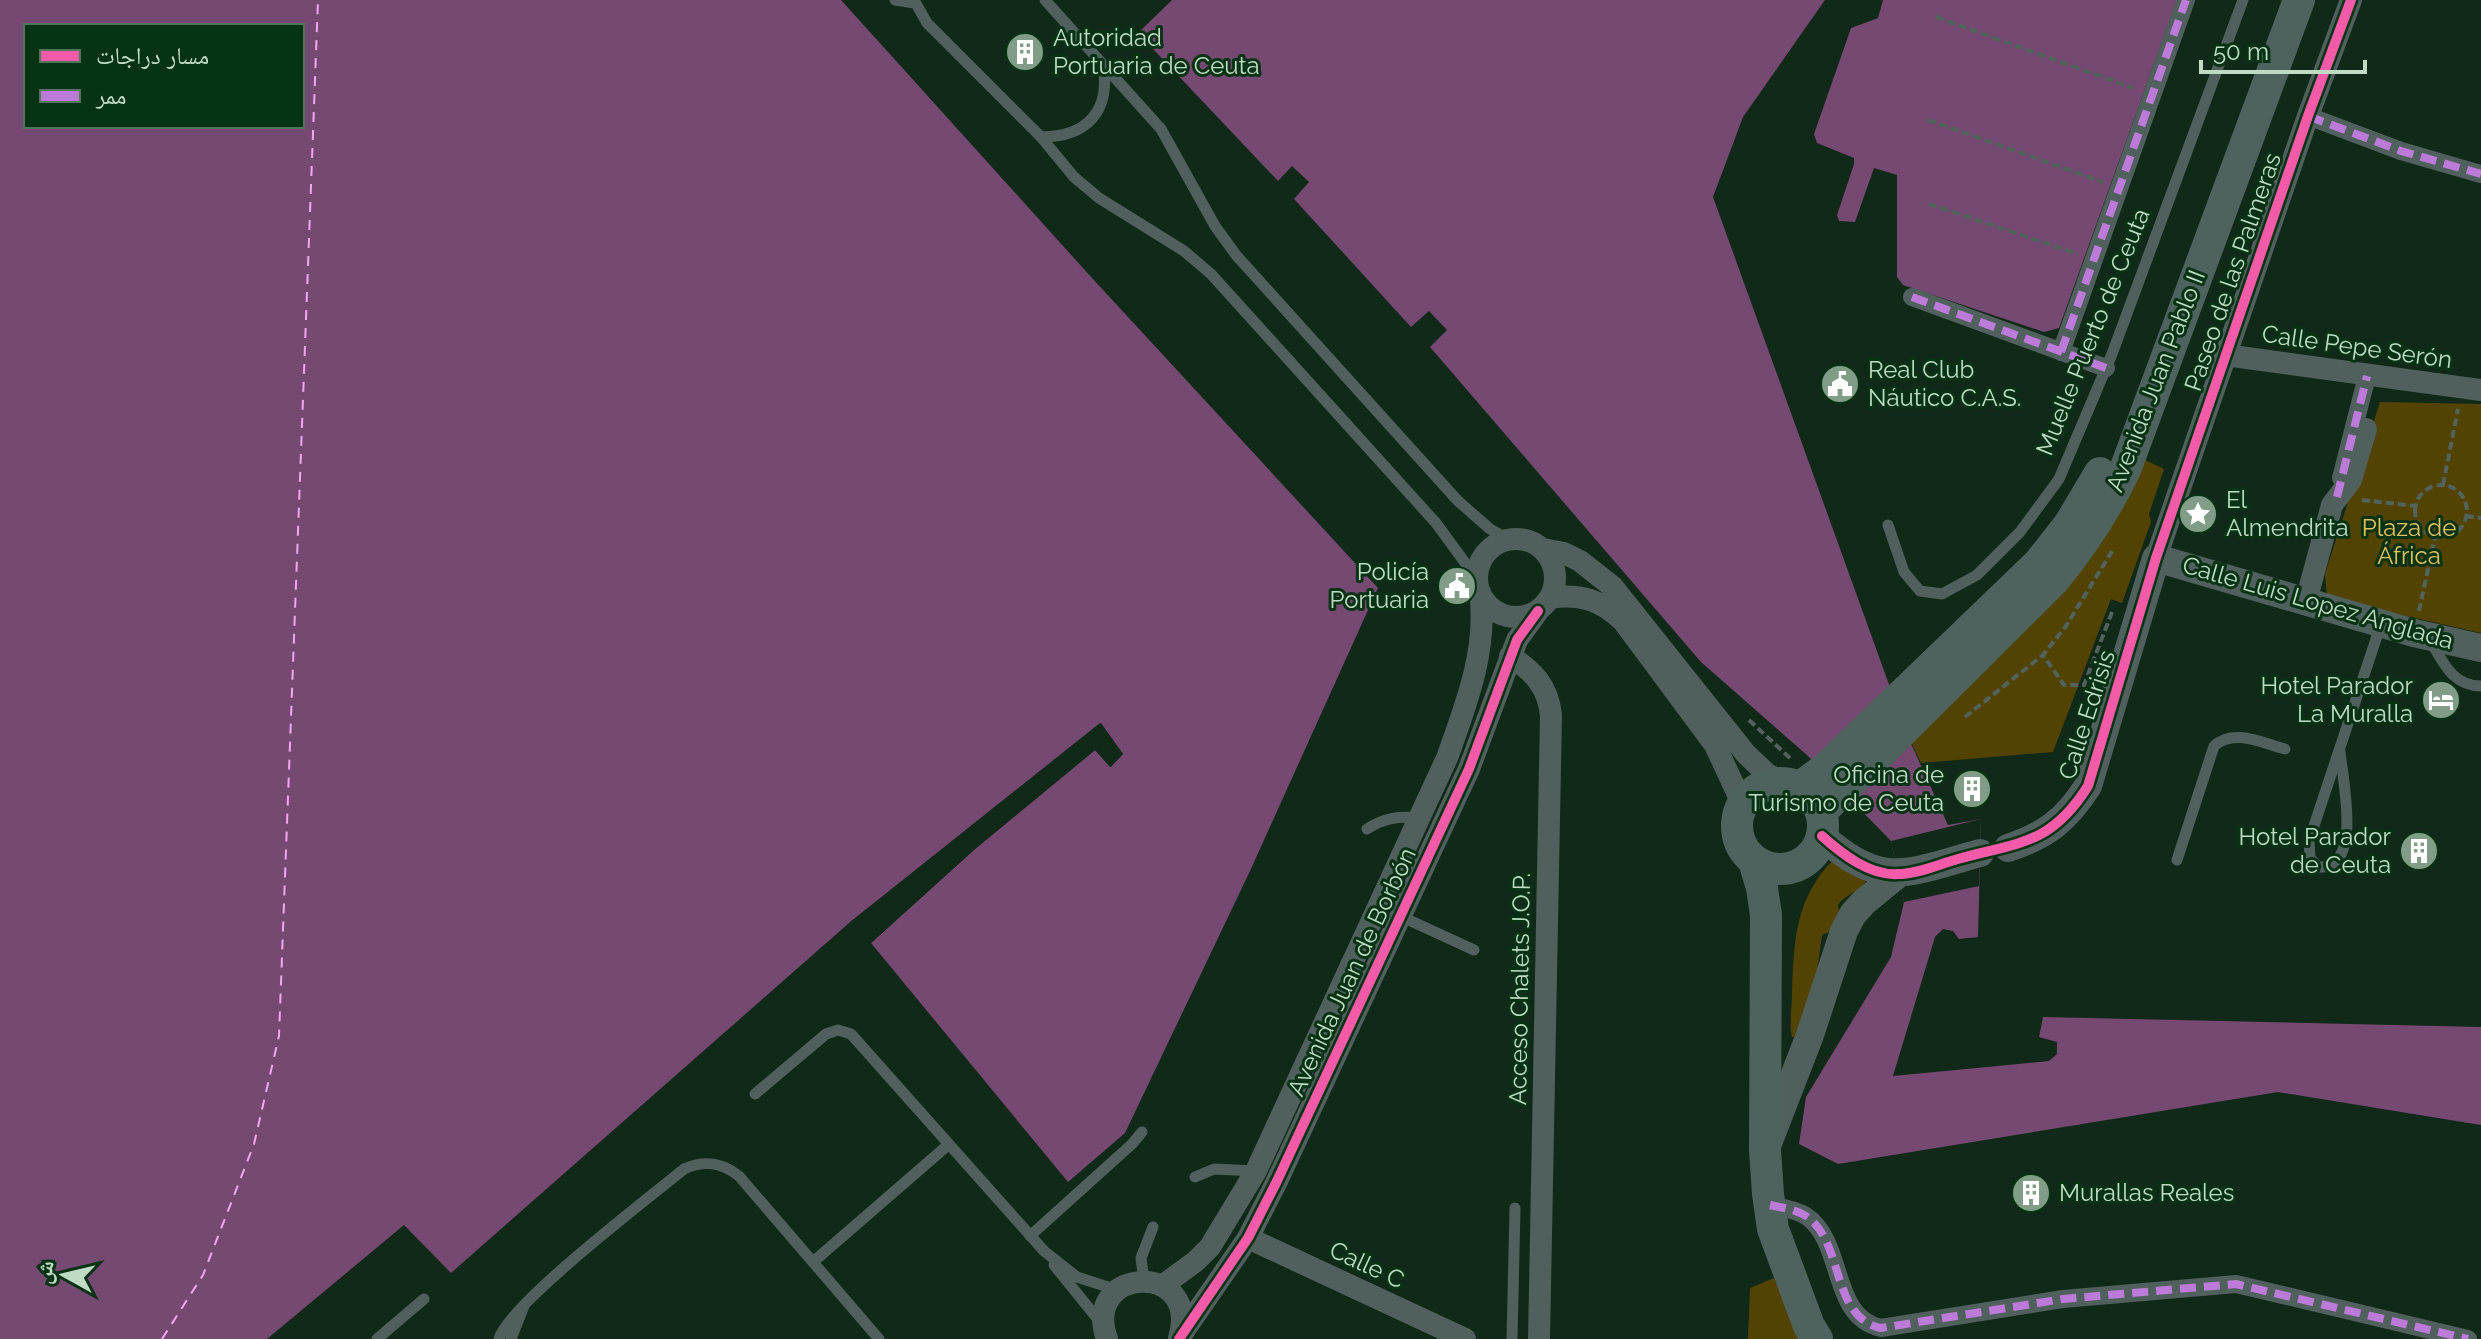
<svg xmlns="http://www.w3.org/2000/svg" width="2481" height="1339" font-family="Raleway,'Noto Naskh Arabic',sans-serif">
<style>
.green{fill:#534303}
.water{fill:#754972;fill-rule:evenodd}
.pier{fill:#112918}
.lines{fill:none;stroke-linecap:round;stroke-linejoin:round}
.ferry{stroke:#f3a7ed;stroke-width:2;stroke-dasharray:10 8;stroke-linecap:butt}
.path{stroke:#52625c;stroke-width:4;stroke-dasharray:8 4;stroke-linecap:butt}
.service{stroke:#50605d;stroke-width:11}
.pedestrian{stroke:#50605d;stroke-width:18}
.minor{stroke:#50605d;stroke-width:22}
.tertiary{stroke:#50605d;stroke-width:28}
.secondary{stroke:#4e625e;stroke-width:32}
.quiet{stroke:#bd7bd9;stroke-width:8;stroke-dasharray:16 8;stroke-linecap:butt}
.cycleway-casing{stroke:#073315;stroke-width:15}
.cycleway{stroke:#f35aa7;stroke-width:10}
.labels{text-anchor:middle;stroke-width:6;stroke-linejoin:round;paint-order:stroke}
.poi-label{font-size:24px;fill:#bfdbc3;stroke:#073315;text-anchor:start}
.street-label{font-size:24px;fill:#bfdbc3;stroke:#073315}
.park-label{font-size:24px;fill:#e5c05c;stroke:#073315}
</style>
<rect width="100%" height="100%" fill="#112918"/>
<!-- green -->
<path class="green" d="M 2380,402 L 2481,404 L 2481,633 L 2327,598 L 2325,574 Z
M 2139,457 L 2164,469 L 2149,514 L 2151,522 L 2122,603 L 2111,599 L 2053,752 L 1921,763 L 1911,742 Z
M 1835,858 L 1844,870 L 1866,881 C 1859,893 1845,894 1838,905 L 1841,927 L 1822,935 L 1815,987 L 1797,1037 L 1792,1037 C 1789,1024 1792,1007 1792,993 C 1794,939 1795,898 1835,858 Z
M 1774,1278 L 1792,1321 L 1806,1339 L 1748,1339 L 1750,1288 Z"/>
<!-- water -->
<path class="water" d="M 0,0 L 841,0 L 1092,278 L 1378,588 L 1250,871 L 1125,1133 L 1068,1182 L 871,943 L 975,849 L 1095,750 L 1110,767 L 1123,754 L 1100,723 L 849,923 L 451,1273 L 404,1225 L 267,1339 L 0,1339 ZM 26,26 L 302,26 L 302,126 L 26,126 Z
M 1172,0 L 1825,0 L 1743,117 L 1713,197 L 1908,737 L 1948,825 L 1981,819 L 1978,937 L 1959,939 L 1953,931 L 1943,929 L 1935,937 L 1893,1076 L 2049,1061 L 2057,1054 L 2057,1042 L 2039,1037 L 2043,1017 L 2481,1027 L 2481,1125 L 2278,1092 L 1838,1164 L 1799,1144 L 1806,1097 L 1891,957 L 1904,902 L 1891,841 L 1808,756 L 1701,662 L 1430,347 L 1447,330 L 1429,311 L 1411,327 L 1294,199 L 1309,182 L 1292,166 L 1278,181 L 1138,33 Z
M 1883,0 L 2177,0 L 2059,328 L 2044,332 L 1903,285 L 1897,277 L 1897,175 L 1874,168 L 1855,222 L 1839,221 L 1837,215 L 1854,164 L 1854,158 L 1817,143 L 1814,134 L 1851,28 L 1878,18 Z"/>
<!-- pier -->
<path class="pier" d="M 1101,723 L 1123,754 L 1111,767 L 1095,750 L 975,849 L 871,943 L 868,940 L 972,846 L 1093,747 L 1098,747 L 1111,762 L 1118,754 L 1100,729 L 852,926 L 849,923 Z
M 1981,819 L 1979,886 L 1904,902 L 1891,841 Z"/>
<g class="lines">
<!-- ferry -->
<path class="ferry" d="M 162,1339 L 203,1275 L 254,1144 L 279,1036 L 318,0"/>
<!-- path -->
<path class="path" d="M 1936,17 L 2133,88
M 1928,120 L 2103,182
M 1929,204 L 2078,254
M 2443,485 L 2458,409
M2415 511a26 26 0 1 1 52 0a26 26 0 1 1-52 0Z
M 2362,500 L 2415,506
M 2466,516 L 2481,518
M 2419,611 L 2435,537
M 2112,612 L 2084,685 L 2064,685 L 2043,655 L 2066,626 L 2114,548
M 1965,717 L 2043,655
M 1749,720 L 1792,760"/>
<!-- service -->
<path class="service" d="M 895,0 L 914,3
M 914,0 L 927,23 L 1041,137 L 1074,177 L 1099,198 L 1184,251 L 1211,274 L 1436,523 L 1477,579
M 1045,0 L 1161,129 L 1215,226 L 1236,255 L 1458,501 L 1490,529 L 1508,539
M 1041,137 C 1087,137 1111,111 1103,65
M 1888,525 L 1904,572 L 1920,591 L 1942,594 L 1977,575 L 2020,532 L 2059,479 L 2112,354 L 2243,0
M 2431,642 C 2444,664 2453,686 2481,686
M 2340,751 C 2342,777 2364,871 2318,867 L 2310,858 L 2309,841 L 2381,624
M 1367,829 C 1384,818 1398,816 1418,818
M 2177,860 L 2214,746 C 2234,728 2262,743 2285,749
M 1400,916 L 1474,950
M 755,1094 L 826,1034 L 838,1030 L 851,1034 L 1044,1251 L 1077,1277 L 1117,1290
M 1195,1177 L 1214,1169 L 1256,1171
M 1030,1236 L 1132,1144 L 1142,1132
M 813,1262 L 948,1145
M 1054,1265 L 1101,1323
M 1144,1281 L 1141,1258 L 1153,1227
M 377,1339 L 424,1299
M 499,1339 C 508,1305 649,1198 684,1169 C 704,1160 721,1162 739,1176 L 879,1339
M 511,1339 L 524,1306
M 1512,1339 L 1515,1208"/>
<!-- pedestrian -->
<path class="pedestrian" d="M 2308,116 L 2401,151 L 2481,174
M 1912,297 L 2106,368
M 2061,352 L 2186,0
M 2341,478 L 2367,376
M 1770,1205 C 1782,1208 1795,1209 1806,1216 C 1845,1242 1830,1317 1881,1328 L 2063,1299 L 2236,1284 L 2468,1339"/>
<!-- minor -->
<path class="minor" d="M 2225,355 L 2481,390
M1477 578a39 39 0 1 1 78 0a39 39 0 1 1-78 0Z
M 1543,549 L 1564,553 L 1580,561 L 1613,587 L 1746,754 L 1767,774 L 1783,782
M 2156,558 L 2308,116 L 2351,0
M 1550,598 C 1580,593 1601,600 1623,621 L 1715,745 L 1742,803
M 2306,601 L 2332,505 L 2351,480 L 2366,429
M 1510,656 C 1533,671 1548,686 1551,715 L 1539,1339
M 1248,1238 L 1465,1339
M 1162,1286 L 1196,1261 L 1210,1247 L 1256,1171 L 1447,758 C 1466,705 1488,649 1480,592
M 1179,1338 L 1248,1238 L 1277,1181 L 1469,769 L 1517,640 L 1538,611
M 1107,1339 C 1081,1265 1202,1261 1179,1338"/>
<!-- tertiary -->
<path class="tertiary" d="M 1822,836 C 1882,891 1910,872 1980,853
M 2008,848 C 2047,835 2066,820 2088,786 L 2156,558 L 2414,633 L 2481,648
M 1767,1146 L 1810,1035 L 1844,931 L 1853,914 L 1864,902 L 1897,875"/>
<!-- secondary -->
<path class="secondary" d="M1737 826a43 43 0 1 1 86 0a43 43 0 1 1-86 0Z
M 1800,787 L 1825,769 L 2039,563 L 2069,525 L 2100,473
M 1821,812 L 2054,580 C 2083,545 2105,511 2125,470 L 2299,0
M 1754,861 L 1762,888 L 1766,915 L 1765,1150 L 1768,1194 L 1773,1229 L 1809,1326 L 1817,1339"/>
<!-- quiet -->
<path class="quiet" d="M 2308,116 L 2401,151 L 2481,174
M 1912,297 L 2106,368
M 2061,352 L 2186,0
M 2337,497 L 2367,376
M 1770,1205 C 1782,1208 1795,1209 1806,1216 C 1845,1242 1830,1317 1881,1328 L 2063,1299 L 2236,1284 L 2468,1339"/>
<!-- cycleway casing -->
<g class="cycleway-casing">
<path id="cycleway" d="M 1822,836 C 1842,854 1870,876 1898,874 C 1918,874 1939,864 1958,859 C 2019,842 2051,845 2088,786 L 2156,558 L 2308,116 L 2351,0
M 1179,1339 L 1248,1238 L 1277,1181 L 1469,769 L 1517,640 L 1538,611"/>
</g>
<!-- cycleway -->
<use href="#cycleway" class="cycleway"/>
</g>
<!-- icons -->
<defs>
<g id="building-disc" transform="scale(2)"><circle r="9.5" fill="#829d87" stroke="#073315"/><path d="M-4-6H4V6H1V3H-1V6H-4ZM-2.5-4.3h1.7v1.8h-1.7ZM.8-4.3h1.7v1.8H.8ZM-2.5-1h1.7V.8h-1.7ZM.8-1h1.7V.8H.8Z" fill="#fff"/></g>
<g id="civic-disc" transform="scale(2)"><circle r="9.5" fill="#829d87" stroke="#073315"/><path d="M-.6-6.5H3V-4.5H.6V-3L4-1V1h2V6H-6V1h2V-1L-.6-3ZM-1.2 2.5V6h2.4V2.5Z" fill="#fff"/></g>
<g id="sight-disc" transform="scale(2)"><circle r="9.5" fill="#829d87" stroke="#073315"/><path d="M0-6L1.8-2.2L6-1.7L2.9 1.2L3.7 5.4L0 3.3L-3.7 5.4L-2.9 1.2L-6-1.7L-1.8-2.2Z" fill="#fff"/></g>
<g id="hotel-disc" transform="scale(2)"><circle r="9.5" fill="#829d87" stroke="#073315"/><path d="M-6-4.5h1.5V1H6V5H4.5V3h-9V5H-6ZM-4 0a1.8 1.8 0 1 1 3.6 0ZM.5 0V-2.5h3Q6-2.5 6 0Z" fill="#fff"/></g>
</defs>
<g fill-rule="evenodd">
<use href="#building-disc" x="1025" y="52"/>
<use href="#civic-disc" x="1840" y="384"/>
<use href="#sight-disc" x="2198" y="514"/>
<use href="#civic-disc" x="1457" y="586"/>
<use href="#hotel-disc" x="2441" y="700"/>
<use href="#building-disc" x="1972" y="789"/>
<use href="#building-disc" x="2419" y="851"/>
<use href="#building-disc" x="2031" y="1193"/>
</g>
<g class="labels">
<!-- poi labels -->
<g class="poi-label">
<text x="1053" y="46">Autoridad<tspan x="1053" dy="28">Portuaria de Ceuta</tspan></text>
<text x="1868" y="378">Real Club<tspan x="1868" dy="28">Náutico C.A.S.</tspan></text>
<text x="2226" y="508">El<tspan x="2226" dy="28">Almendrita</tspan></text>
<text x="1429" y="580" text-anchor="end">Policía<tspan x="1429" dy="28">Portuaria</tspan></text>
<text x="2413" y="694" text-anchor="end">Hotel Parador<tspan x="2413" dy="28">La Muralla</tspan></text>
<text x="1944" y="783" text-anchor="end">Oficina de<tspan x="1944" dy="28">Turismo de Ceuta</tspan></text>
<text x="2391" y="845" text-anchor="end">Hotel Parador<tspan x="2391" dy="28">de Ceuta</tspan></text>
<text x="2059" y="1201">Murallas Reales</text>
</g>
<!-- street labels -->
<g class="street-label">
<text transform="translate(2233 272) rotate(-71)" y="8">Paseo de las Palmeras</text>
<text transform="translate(2093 332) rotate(-68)" y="8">Muelle Puerto de Ceuta</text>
<text transform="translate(2357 347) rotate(8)" y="8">Calle Pepe Serón</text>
<text transform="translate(2156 381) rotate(-69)" y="8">Avenida Juan Pablo II</text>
<text transform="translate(2318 603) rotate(16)" y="8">Calle Luis Lopez Anglada</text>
<text transform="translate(2087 715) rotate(-72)" y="8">Calle Edrisis</text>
<text transform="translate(1352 972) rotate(-65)" y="8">Avenida Juan de Borbón</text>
<text transform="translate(1520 989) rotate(-89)" y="8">Acceso Chalets J.O.P.</text>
<text transform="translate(1367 1265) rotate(25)" y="8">Calle C</text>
</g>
<!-- park labels -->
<g class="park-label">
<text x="2409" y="536">Plaza de<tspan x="2409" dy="28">África</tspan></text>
</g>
</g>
<!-- legend -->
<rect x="24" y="24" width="280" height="104" fill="#073315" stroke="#51765b" stroke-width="2"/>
<rect x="40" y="50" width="40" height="12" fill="#f35aa7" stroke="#51765b" stroke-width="2"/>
<text x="96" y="64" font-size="24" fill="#bfdbc3">مسار دراجات</text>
<rect x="40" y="90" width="40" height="12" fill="#bd7bd9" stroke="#51765b" stroke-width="2"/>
<text x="96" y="104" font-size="24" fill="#bfdbc3">ممر</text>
<!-- north arrow -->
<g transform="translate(64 1275) rotate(278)" stroke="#073315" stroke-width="6" paint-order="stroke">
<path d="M0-6L14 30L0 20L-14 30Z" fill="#bfdbc3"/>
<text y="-12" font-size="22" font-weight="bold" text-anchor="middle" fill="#bfdbc3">ش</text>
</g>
<!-- scale -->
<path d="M2201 60v12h164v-12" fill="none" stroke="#bfdbc3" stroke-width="4"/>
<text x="2213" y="60" font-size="24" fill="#bfdbc3" stroke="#073315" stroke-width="6" paint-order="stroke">50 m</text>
</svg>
